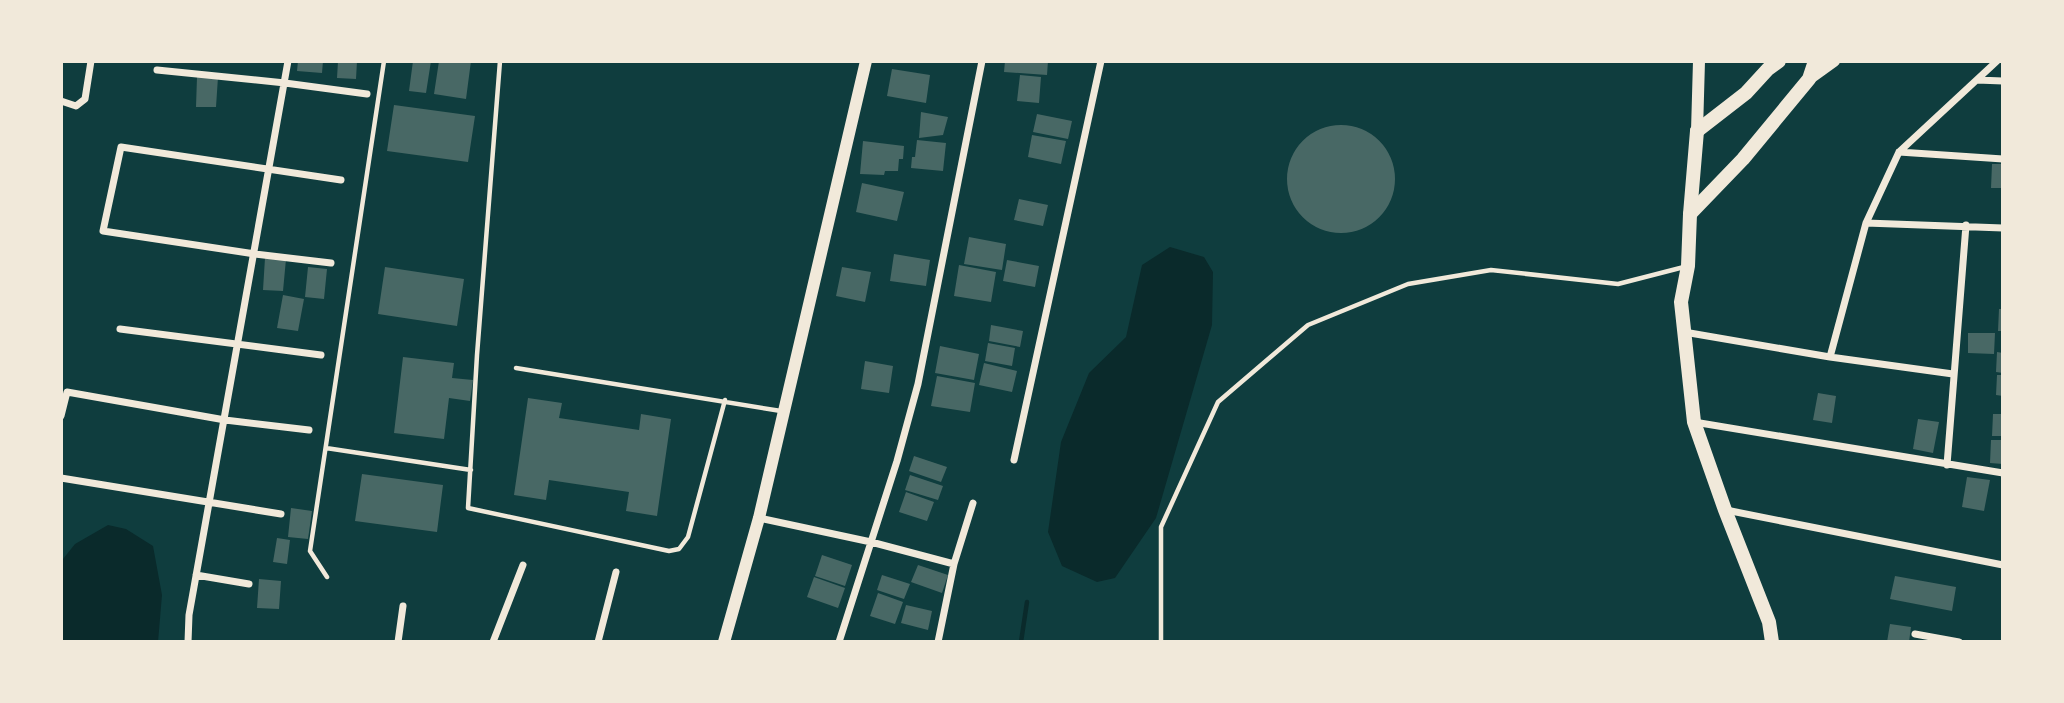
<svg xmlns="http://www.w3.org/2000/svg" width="2064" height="703" font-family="'Noto Sans',sans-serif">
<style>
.water{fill:#0a2a2b}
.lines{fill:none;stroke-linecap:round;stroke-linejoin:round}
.stream{stroke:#0a2a2b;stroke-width:4.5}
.building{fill:#486865}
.service{stroke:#f1e9da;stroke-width:4.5}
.minor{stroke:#f1e9da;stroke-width:7}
.tertiary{stroke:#f1e9da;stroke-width:12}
.secondary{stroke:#f1e9da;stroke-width:14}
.primary{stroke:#f1e9da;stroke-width:14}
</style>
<rect width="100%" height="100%" fill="#0f3d3e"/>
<!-- water -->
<path class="water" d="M 1170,247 L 1204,257 L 1213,272 L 1212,325 L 1156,518 L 1115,578 L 1097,582 L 1062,566 L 1048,532 L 1061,442 L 1089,373 L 1126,337 L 1142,265 Z
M 108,525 L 126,529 L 153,546 L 162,595 L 158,642 L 61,642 L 63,559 L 75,544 Z"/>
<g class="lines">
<!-- stream -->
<path class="stream" d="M 1021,642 L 1027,602"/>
</g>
<!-- building -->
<path class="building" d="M 298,61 L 323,61 L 322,73 L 297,71 Z
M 338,61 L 357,61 L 356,79 L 337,78 Z
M 413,61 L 431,61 L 426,93 L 409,91 Z
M 439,61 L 471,61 L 466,99 L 434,94 Z
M 1005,61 L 1048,61 L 1047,75 L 1004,72 Z
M 892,69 L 930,75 L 926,103 L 887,96 Z
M 1020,75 L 1041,77 L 1039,103 L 1017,101 Z
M 197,77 L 218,77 L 216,107 L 196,107 Z
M 394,105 L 475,116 L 468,162 L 387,151 Z
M 921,112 L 948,117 L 943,135 L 919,138 Z
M 1037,114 L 1072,121 L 1068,139 L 1033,132 Z
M1287 179a54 54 0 1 1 108 0a54 54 0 1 1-108 0Z
M 1032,135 L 1066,141 L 1061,164 L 1028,157 Z
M 917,140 L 946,143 L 943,171 L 911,168 L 912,157 L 915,157 Z
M 863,141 L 904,146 L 903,159 L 899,159 L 898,171 L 885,171 L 884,175 L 860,174 Z
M 1992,164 L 2003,164 L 2003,188 L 1991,188 Z
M 862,183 L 904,192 L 897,221 L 856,212 Z
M 1019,199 L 1048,205 L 1043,226 L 1014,220 Z
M 969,237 L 1006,244 L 1002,270 L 964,264 Z
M 894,254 L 930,260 L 926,286 L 890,281 Z
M 265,258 L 286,259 L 283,291 L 263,290 Z
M 1007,260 L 1039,266 L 1035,287 L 1003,281 Z
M 959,265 L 996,272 L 991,302 L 954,296 Z
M 308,267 L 327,269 L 324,299 L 305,297 Z
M 385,267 L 464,279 L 457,326 L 378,314 Z
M 842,267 L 871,272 L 865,302 L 836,296 Z
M 283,295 L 304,299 L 298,331 L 277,328 Z
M 1999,309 L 2003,309 L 2003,331 L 1998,331 Z
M 991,325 L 1023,331 L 1020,347 L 989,341 Z
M 1968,333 L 1995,333 L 1994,354 L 1968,353 Z
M 988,343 L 1015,348 L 1012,366 L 985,361 Z
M 940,346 L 979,354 L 974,380 L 935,373 Z
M 1997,352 L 2003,353 L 2003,373 L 1996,372 Z
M 403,357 L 454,363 L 452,378 L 473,380 L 470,401 L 449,398 L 444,439 L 394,433 Z
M 865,361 L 893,366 L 889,393 L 861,389 Z
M 984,363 L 1017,371 L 1012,392 L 979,385 Z
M 1997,375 L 2003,375 L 2003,396 L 1996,395 Z
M 937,376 L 975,383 L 970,412 L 931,406 Z
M 1818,393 L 1836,396 L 1832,423 L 1813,420 Z
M 528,398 L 562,403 L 559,418 L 639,430 L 641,414 L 671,419 L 657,516 L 626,511 L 629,492 L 549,480 L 546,500 L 514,495 Z
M 1993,414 L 2003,414 L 2003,436 L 1992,436 Z
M 1918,419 L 1939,422 L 1933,453 L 1913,449 Z
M 1991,440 L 2003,440 L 2003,464 L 1990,463 Z
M 914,456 L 947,467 L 941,482 L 909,471 Z
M 362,474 L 443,485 L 437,532 L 355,521 Z
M 910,475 L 943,486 L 938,500 L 905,490 Z
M 1967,477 L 1990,480 L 1984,511 L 1962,507 Z
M 906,492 L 934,502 L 927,521 L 899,512 Z
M 291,508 L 312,511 L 308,539 L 288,537 Z
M 277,538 L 290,540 L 287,564 L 273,562 Z
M 822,555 L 852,565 L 845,586 L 815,576 Z
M 918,565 L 948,575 L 942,593 L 911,582 Z
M 882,575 L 910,584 L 904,599 L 877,590 Z
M 1895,576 L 1956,587 L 1952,611 L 1890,599 Z
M 814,577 L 845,588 L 838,608 L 807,597 Z
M 259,579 L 281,581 L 279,609 L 257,608 Z
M 878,593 L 903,602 L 895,624 L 870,616 Z
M 906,605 L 932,611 L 928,630 L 901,623 Z
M 1890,624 L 1911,627 L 1909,642 L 1887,642 Z"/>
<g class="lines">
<!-- service -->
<path class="service" d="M 500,61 L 477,355 L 468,508 L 669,551 L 679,549 L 688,537 L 725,400
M 516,368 L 781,411
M 326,448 L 471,470
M 327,577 L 310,551 L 384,61
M 1161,642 L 1161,527 L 1218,402 L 1308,325 L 1408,284 L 1491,270 L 1618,284 L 1684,267"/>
<!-- minor -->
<path class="minor" d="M 157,70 L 285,83 L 367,94
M 1977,80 L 2003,81
M 61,101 L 76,106 L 85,99 L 91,61
M 1899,152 L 2003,159
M 1866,223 L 2003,228
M 331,263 L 255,254 L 103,231 L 121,147 L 341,180
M 120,329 L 321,355
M 1684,332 L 1830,357 L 1866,223 L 1899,152 L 1997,61
M 1830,357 L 1953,374
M 61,416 L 67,392 L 225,420 L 309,430
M 1694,422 L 2003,473
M 1014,460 L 1101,61
M 1947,465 L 1966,225
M 61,478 L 281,514
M 1726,510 L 2003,565
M 759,518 L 871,542 L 954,564
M 196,575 L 249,584
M 1915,634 L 1959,642
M 188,642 L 189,615 L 288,61
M 398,642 L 403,606
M 493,642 L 523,565
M 598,642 L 616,572
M 839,642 L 897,461 L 918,384 L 982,61
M 938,642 L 954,564 L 973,503"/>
<!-- tertiary -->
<path class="tertiary" d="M 1809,79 L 1834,61
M 1697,131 L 1699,61
M 724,642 L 759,518 L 866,61"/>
<!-- secondary -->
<path class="secondary" d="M 1697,131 L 1690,214 L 1688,266 L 1681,302 L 1694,422 L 1725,510 L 1769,622 L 1772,642"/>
<!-- primary -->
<path class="primary" d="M 1697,131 L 1746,93 L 1768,69 L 1779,61
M 1690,214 L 1743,159 L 1809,79 L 1815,61"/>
</g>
<!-- border -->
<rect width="2064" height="703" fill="none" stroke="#f1e9da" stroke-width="126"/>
</svg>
